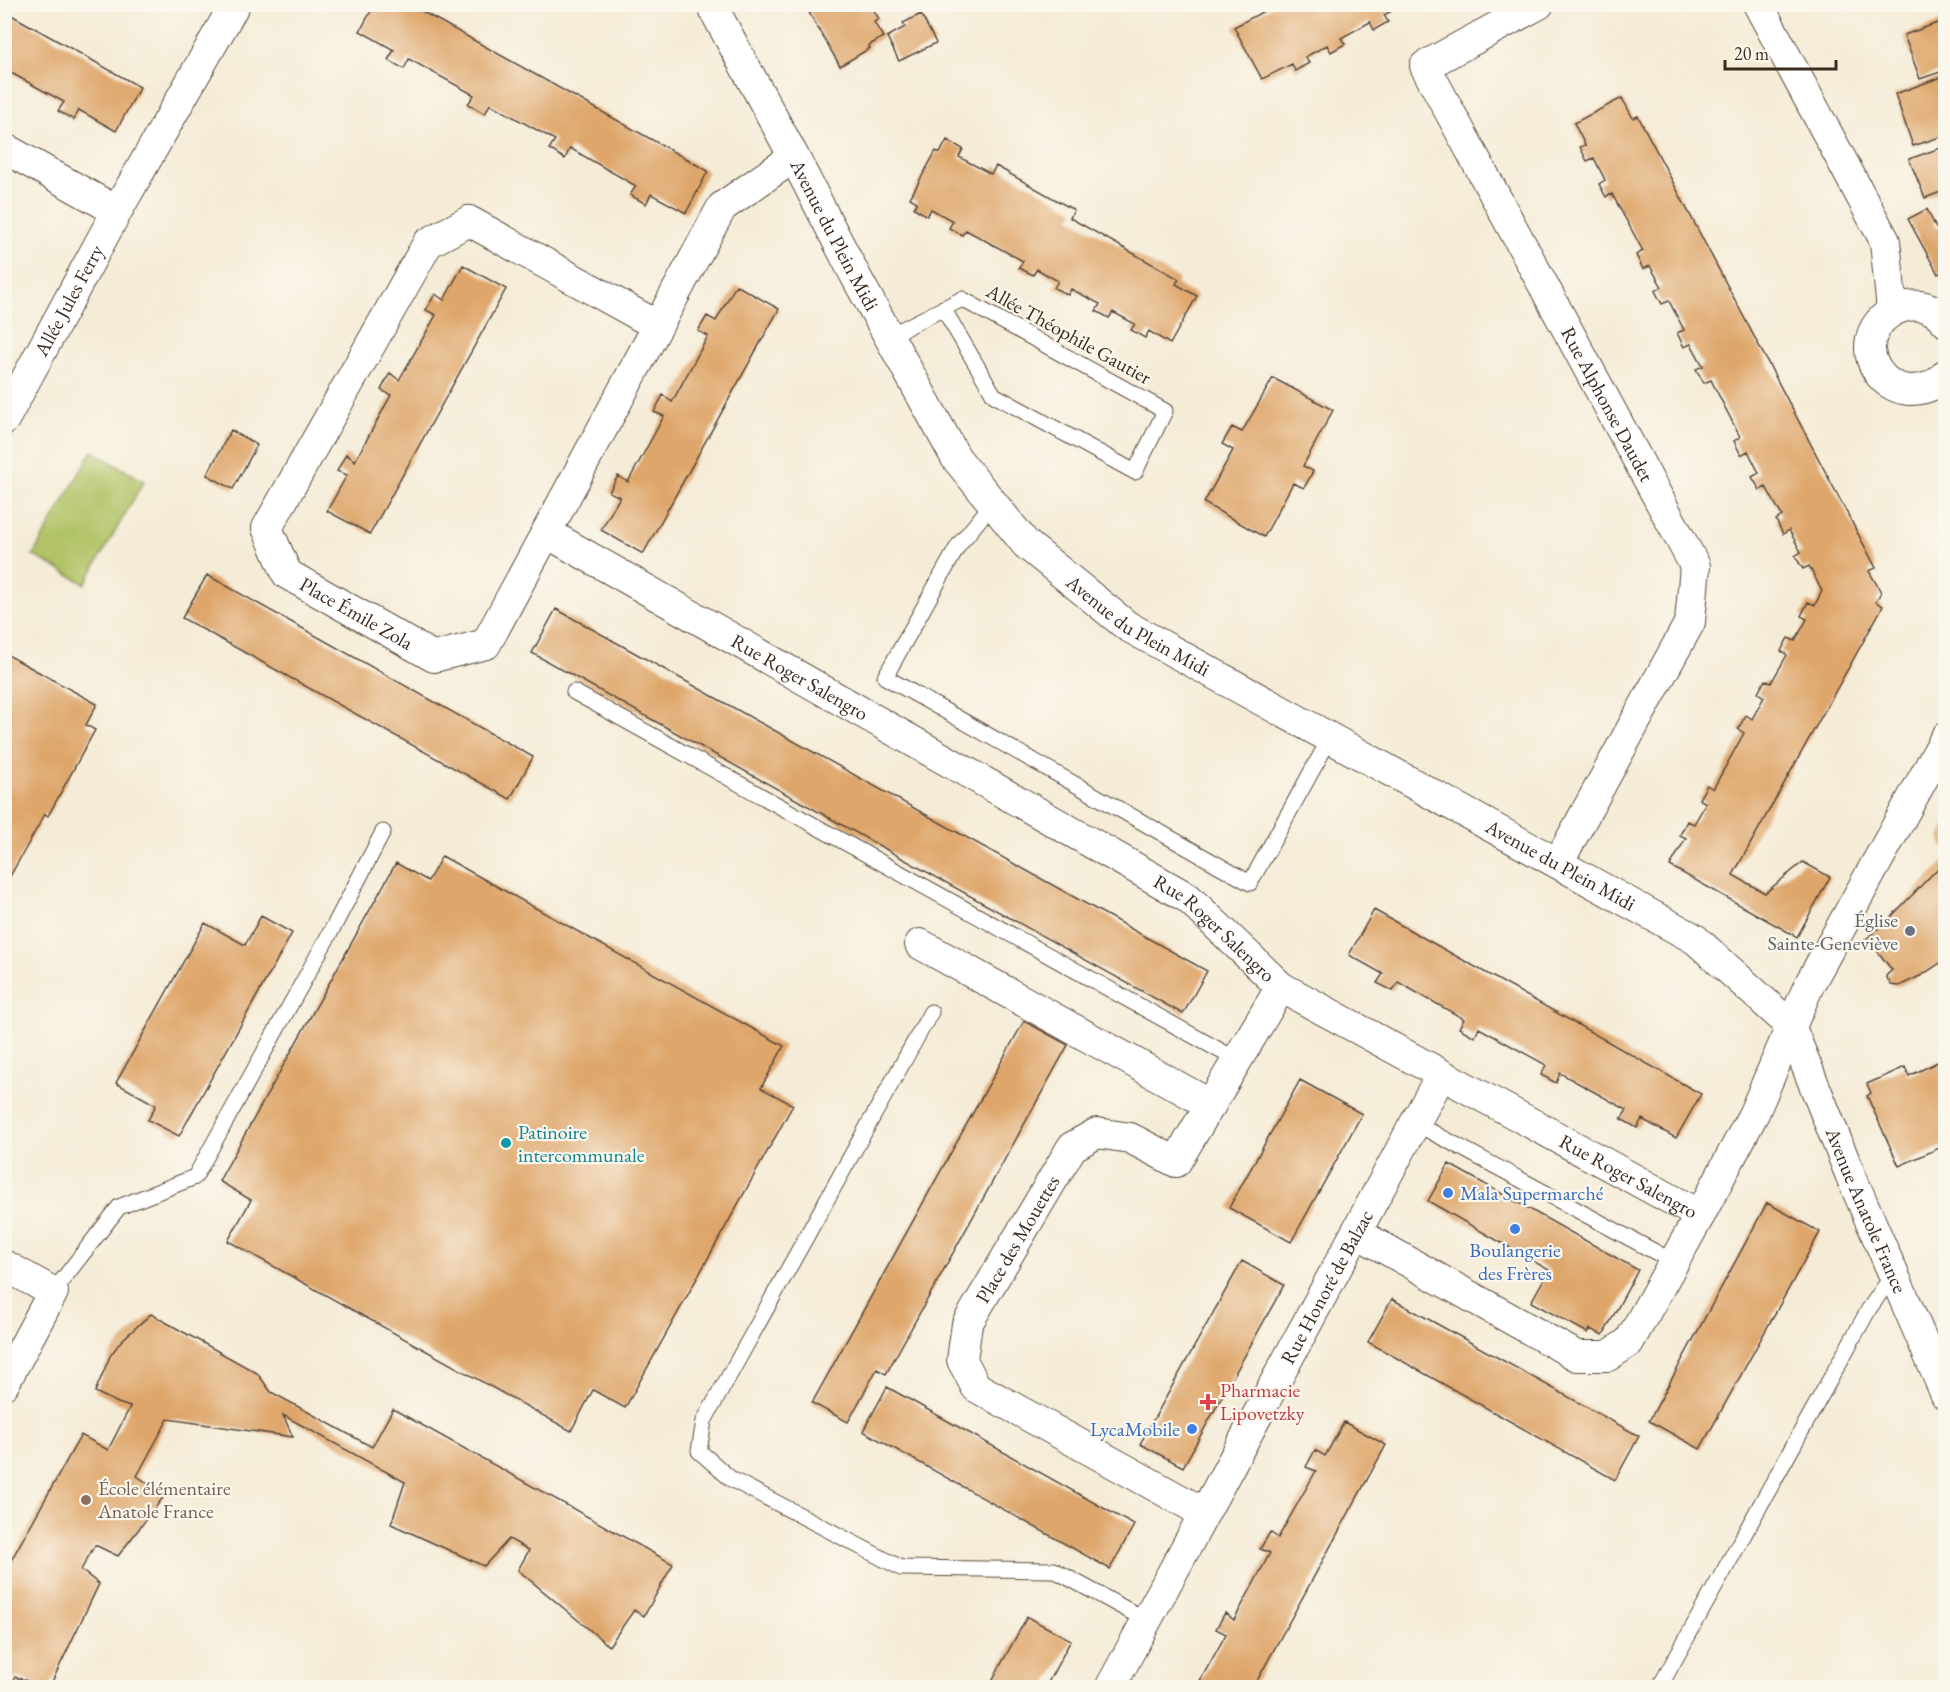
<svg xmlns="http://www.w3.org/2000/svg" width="1950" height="1692" font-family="'EB Garamond',serif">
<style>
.green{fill:#b1c366;stroke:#767642;stroke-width:1.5}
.building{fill:#dea66b}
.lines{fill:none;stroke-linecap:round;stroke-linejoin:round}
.lane-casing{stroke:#57473a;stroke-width:17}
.street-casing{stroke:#57473a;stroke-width:32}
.lane{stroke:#fff;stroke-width:15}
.street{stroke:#fff;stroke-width:30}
.worship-dot{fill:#6b7280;stroke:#fbf7ec;stroke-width:2}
.culture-dot{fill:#0f9aa8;stroke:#fbf7ec;stroke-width:2}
.shop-dot{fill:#3f7fe0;stroke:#fbf7ec;stroke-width:2}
.health-dot{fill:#e0444e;stroke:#fbf7ec;stroke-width:2}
.education-dot{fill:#8d6e63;stroke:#fbf7ec;stroke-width:2}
.labels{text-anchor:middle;stroke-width:4.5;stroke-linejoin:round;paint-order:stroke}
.street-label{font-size:20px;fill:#3b2a1e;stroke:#fbf7ec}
.worship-label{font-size:20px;fill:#5b616d;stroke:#fbf7ec;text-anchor:end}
.culture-label{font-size:20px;fill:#0d838f;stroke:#fbf7ec;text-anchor:start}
.shop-label{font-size:20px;fill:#366cbe;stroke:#fbf7ec;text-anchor:start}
.health-label{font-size:20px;fill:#be3a42;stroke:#fbf7ec;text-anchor:start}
.education-label{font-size:20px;fill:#785e54;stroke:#fbf7ec;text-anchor:start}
</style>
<rect width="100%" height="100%" fill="#fbf7ec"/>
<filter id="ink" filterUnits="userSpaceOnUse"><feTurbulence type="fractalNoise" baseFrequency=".0167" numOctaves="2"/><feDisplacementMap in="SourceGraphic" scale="12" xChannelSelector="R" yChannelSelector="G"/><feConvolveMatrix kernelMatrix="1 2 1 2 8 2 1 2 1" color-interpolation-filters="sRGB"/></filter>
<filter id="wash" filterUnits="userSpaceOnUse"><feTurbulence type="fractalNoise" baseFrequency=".008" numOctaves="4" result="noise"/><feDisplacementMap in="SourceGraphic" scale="24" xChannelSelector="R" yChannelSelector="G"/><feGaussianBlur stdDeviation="1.35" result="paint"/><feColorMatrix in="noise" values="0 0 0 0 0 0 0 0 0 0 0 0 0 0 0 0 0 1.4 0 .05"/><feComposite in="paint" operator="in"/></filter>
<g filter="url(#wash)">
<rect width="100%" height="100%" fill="#f5ecd7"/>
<!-- green -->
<path class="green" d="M 92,451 L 144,481 L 85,584 L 33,555 Z"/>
<g id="blocks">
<!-- building -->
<path class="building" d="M 375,4 L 409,4 L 708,171 L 686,213 L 651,194 L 646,204 L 630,195 L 636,186 L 570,148 L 565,159 L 549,149 L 555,140 L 490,104 L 485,114 L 468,104 L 474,95 L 409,59 L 404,69 L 388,60 L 394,50 L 360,31 Z
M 804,4 L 870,4 L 879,19 L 874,22 L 883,37 L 868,46 L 870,48 L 840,66 Z
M 1277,4 L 1405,4 L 1384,15 L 1388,22 L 1374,30 L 1370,22 L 1341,38 L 1345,44 L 1331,52 L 1327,45 L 1305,57 L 1309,63 L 1295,71 L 1292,64 L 1262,79 L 1234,27 Z
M 4,11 L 140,87 L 116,131 L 79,110 L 74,120 L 58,111 L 64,102 L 4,69 Z
M 921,14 L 936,43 L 899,61 L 887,37 L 905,27 L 903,23 Z
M 1946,20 L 1946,70 L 1920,79 L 1904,35 Z
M 1944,76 L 1946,81 L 1946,135 L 1913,146 L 1895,94 Z
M 1622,98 L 1633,118 L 1638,116 L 1876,568 L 1869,571 L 1881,592 L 1876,602 L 1883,606 L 1733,875 L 1765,893 L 1803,862 L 1830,877 L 1797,937 L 1670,866 L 1686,838 L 1680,835 L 1687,821 L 1694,824 L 1706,803 L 1699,799 L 1707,785 L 1713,789 L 1744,733 L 1738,729 L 1746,715 L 1752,719 L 1764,697 L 1758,693 L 1765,680 L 1771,683 L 1787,655 L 1781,651 L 1788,638 L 1795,641 L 1807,619 L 1801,616 L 1808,602 L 1815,605 L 1822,591 L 1809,566 L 1803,569 L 1795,556 L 1801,552 L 1789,530 L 1783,534 L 1776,520 L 1782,516 L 1766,487 L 1760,490 L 1752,477 L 1759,473 L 1748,451 L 1741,455 L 1734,441 L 1740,437 L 1711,380 L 1704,383 L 1696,369 L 1703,366 L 1691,344 L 1684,347 L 1677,333 L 1684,330 L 1669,301 L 1662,304 L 1655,291 L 1662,287 L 1650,266 L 1643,269 L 1636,255 L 1643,251 L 1612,194 L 1606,197 L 1599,184 L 1605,180 L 1594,158 L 1587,161 L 1580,147 L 1585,145 L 1574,123 Z
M 947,140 L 963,149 L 959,157 L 991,174 L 996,166 L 1074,210 L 1070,218 L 1179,279 L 1176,284 L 1197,296 L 1170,344 L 1149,331 L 1145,338 L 1131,330 L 1135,324 L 1113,312 L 1109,318 L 1096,311 L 1100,304 L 1071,289 L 1068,295 L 1054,288 L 1058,281 L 1037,269 L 1033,275 L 1019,268 L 1023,261 L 966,230 L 962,235 L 949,228 L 953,221 L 931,209 L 927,216 L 914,208 L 917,202 L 910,198 L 936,151 L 940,153 Z
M 1946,146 L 1946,190 L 1925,198 L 1909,159 Z
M 1927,209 L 1936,228 L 1946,225 L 1946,270 L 1938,274 L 1908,219 Z
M 463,265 L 506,289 L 370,534 L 327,511 L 347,475 L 337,471 L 346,454 L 355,461 L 391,395 L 381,390 L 390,373 L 399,380 L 436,315 L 426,310 L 435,294 L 444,300 Z
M 736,285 L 779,309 L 643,554 L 601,530 L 620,497 L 609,492 L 618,476 L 628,482 L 664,416 L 654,412 L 663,395 L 672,402 L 708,336 L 698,331 L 707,316 L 716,321 Z
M 1273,378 L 1333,410 L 1303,466 L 1313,471 L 1304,488 L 1293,483 L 1264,537 L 1204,503 L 1233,450 L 1222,444 L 1232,427 L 1242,432 Z
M 231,430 L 257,445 L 233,489 L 207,475 Z
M 207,575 L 533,757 L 510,799 L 182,618 Z
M 556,609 L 1207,971 L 1183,1014 L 532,653 Z
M 4,653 L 97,704 L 86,725 L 95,730 L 48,816 L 45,814 L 4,887 Z
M 1946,825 L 1946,851 L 1942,843 L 1941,837 Z
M 442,856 L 784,1046 L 761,1088 L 793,1105 L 625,1408 L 593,1390 L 571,1431 L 228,1241 L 251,1200 L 219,1181 L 396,863 L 428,881 Z
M 1944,862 L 1946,862 L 1946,959 L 1922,975 L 1899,986 L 1891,985 L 1886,976 L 1892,970 L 1875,948 L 1881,945 L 1879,942 L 1867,943 L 1864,941 L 1889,919 Z
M 1374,910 L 1701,1094 L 1676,1138 L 1642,1119 L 1637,1128 L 1621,1119 L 1627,1110 L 1560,1073 L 1556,1083 L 1541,1075 L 1546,1065 L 1479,1028 L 1475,1037 L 1459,1028 L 1464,1019 L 1398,982 L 1393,991 L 1377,983 L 1383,974 L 1349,955 Z
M 261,916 L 292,933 L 179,1136 L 148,1120 L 156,1105 L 116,1083 L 205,923 L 245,945 Z
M 1024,1021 L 1068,1045 L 886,1374 L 877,1369 L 848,1422 L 812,1403 Z
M 1946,1058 L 1946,1145 L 1899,1166 L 1867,1096 L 1871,1093 L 1867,1084 L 1905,1067 L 1909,1076 Z
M 1300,1080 L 1362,1114 L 1291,1242 L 1229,1208 Z
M 1449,1164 L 1638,1270 L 1603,1335 L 1590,1329 L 1588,1333 L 1531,1302 L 1549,1270 L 1428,1201 Z
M 1767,1203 L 1820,1232 L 1700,1449 L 1649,1421 Z
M 1242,1261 L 1284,1285 L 1183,1467 L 1140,1444 Z
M 1392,1299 L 1639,1436 L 1615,1480 L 1368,1342 Z
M 151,1314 L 257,1373 L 271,1392 L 372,1447 L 393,1409 L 673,1564 L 644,1616 L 634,1610 L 609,1646 L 518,1570 L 529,1550 L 509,1539 L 484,1566 L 391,1524 L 405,1482 L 283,1415 L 293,1437 L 168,1419 L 137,1476 L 165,1495 L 118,1556 L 95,1545 L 81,1570 L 99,1584 L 49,1688 L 15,1677 L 9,1688 L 4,1688 L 4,1573 L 81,1435 L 108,1450 L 130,1407 L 118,1403 L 95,1392 L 110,1356 L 121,1341 Z
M 887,1387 L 1134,1525 L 1110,1569 L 863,1431 Z
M 1344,1422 L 1386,1445 L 1253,1688 L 1196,1688 L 1226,1634 L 1216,1629 L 1225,1613 L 1234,1620 L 1270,1553 L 1260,1549 L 1270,1532 L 1278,1538 L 1316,1471 L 1306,1467 L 1315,1450 L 1325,1456 Z
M 1027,1617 L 1071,1640 L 1045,1688 L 988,1688 Z"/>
</g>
</g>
<g filter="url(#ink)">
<use href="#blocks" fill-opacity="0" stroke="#57473a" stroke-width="1.5"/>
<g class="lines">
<!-- lane casing -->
<g class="lane-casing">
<path id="lane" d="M 889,336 L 962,299 L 1165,411 L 1135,472 L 994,395 L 943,308
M 992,504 L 958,546 L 885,677 L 1250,883 L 1330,738
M 574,692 L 1237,1060
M 931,1012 L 704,1421 L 699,1451 L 731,1479 L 901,1568 L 1054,1570 L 1146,1620
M 1415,1123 L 1674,1262
M 53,1292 L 119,1207 L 195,1177 L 335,924 L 383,832
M 1659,1688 L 1869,1309 L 1894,1273"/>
</g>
<!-- street casing -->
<g class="street-casing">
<g id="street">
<path id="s1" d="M 711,4 L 794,157 L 855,275 L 956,458 L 1026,544 L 1127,626 L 1695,939 L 1790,1025 L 1850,1174 L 1946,1395"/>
<path id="s2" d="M 1539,4 L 1425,66 L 1695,566 L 1690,622 L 1558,863"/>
<path d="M 1758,4 L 1885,241 L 1892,310"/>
<path d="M 4,148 L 117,211"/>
<path d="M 1946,322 C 1914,280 1847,326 1878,372 C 1885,382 1896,389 1909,390 C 1922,390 1937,386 1946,374"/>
<path id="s3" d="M 658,326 L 469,221 L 428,243 L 267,528 L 287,574 L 434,657 L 486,644 L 722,207 L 794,157"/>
<path id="s4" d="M 4,420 L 117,211 L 235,4"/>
<path id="s5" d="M 547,533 L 1188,898 L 1281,987 L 1700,1215 L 1754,1113 L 1809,985 L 1946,737"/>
<path d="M 920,944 L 1211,1105"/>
<path d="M 1357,1233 L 1577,1356 L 1608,1356 L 1629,1342 L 1700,1215"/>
<path d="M 4,1265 L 53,1292 L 4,1384"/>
<path id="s6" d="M 1204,1513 L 976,1387 L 962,1360 L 967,1324 L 1072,1147 L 1097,1133 L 1130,1138 L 1176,1162 L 1281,987"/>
<path id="s7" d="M 1110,1688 L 1441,1075"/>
</g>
</g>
<!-- lane -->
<use href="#lane" class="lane"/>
<!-- street -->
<use href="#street" class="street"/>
</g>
</g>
<!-- markers -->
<circle class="worship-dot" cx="1910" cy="931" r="6"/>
<circle class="culture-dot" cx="506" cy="1143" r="6"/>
<g class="shop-dot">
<circle cx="1448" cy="1193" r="6"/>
<circle cx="1515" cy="1229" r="6"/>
<circle cx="1192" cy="1429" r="6"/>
</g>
<path class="health-dot" d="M1205 1393h6v6h6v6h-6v6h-6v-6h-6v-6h6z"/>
<circle class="education-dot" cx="86" cy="1500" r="6"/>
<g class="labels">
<!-- street labels -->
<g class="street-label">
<text dy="7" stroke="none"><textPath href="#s1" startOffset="262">Avenue du Plein Midi</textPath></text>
<text dy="7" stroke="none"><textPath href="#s4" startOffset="136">Allée Jules Ferry</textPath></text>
<text transform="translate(1069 334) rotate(29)" y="7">Allée Théophile Gautier</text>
<text dy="7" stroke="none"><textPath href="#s2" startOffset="514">Rue Alphonse Daudet</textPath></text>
<text dy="7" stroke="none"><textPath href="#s3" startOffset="720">Place Émile Zola</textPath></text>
<text dy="7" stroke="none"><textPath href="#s1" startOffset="766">Avenue du Plein Midi</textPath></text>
<text dy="7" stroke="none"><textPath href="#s5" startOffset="291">Rue Roger Salengro</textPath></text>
<text dy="7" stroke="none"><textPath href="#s1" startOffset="1252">Avenue du Plein Midi</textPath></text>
<text dy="7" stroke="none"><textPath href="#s5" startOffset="777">Rue Roger Salengro</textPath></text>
<text dy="7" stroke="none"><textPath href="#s5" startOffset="1262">Rue Roger Salengro</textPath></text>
<text dy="7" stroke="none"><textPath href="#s1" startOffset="1734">Avenue Anatole France</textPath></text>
<text dy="7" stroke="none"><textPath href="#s6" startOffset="426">Place des Mouettes</textPath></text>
<text dy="7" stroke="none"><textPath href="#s7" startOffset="456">Rue Honoré de Balzac</textPath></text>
</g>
<!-- worship labels -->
<g class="worship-label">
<text x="1898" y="927">Église<tspan x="1898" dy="23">Sainte-Geneviève</tspan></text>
</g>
<!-- culture labels -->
<g class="culture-label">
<text x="518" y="1139">Patinoire<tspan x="518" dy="23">intercommunale</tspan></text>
</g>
<!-- shop labels -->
<g class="shop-label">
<text x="1460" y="1200">Mala Supermarché</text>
<text x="1515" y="1257" text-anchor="middle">Boulangerie<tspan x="1515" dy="23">des Frères</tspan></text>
<text x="1180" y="1436" text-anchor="end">LycaMobile</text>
</g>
<!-- health labels -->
<g class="health-label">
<text x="1220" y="1397">Pharmacie<tspan x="1220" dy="23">Lipovetzky</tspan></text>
</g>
<!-- education labels -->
<g class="education-label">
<text x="98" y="1495">École élémentaire<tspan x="98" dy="23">Anatole France</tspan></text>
</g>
</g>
<!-- margin -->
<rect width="1950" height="1692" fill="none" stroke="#fbf7ec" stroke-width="24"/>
<!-- scale -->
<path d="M1725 60v9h111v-9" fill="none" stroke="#3b2a1e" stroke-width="3"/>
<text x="1734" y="60" font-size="18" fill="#3b2a1e" stroke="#fbf7ec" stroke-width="4.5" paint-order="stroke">20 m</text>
</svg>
